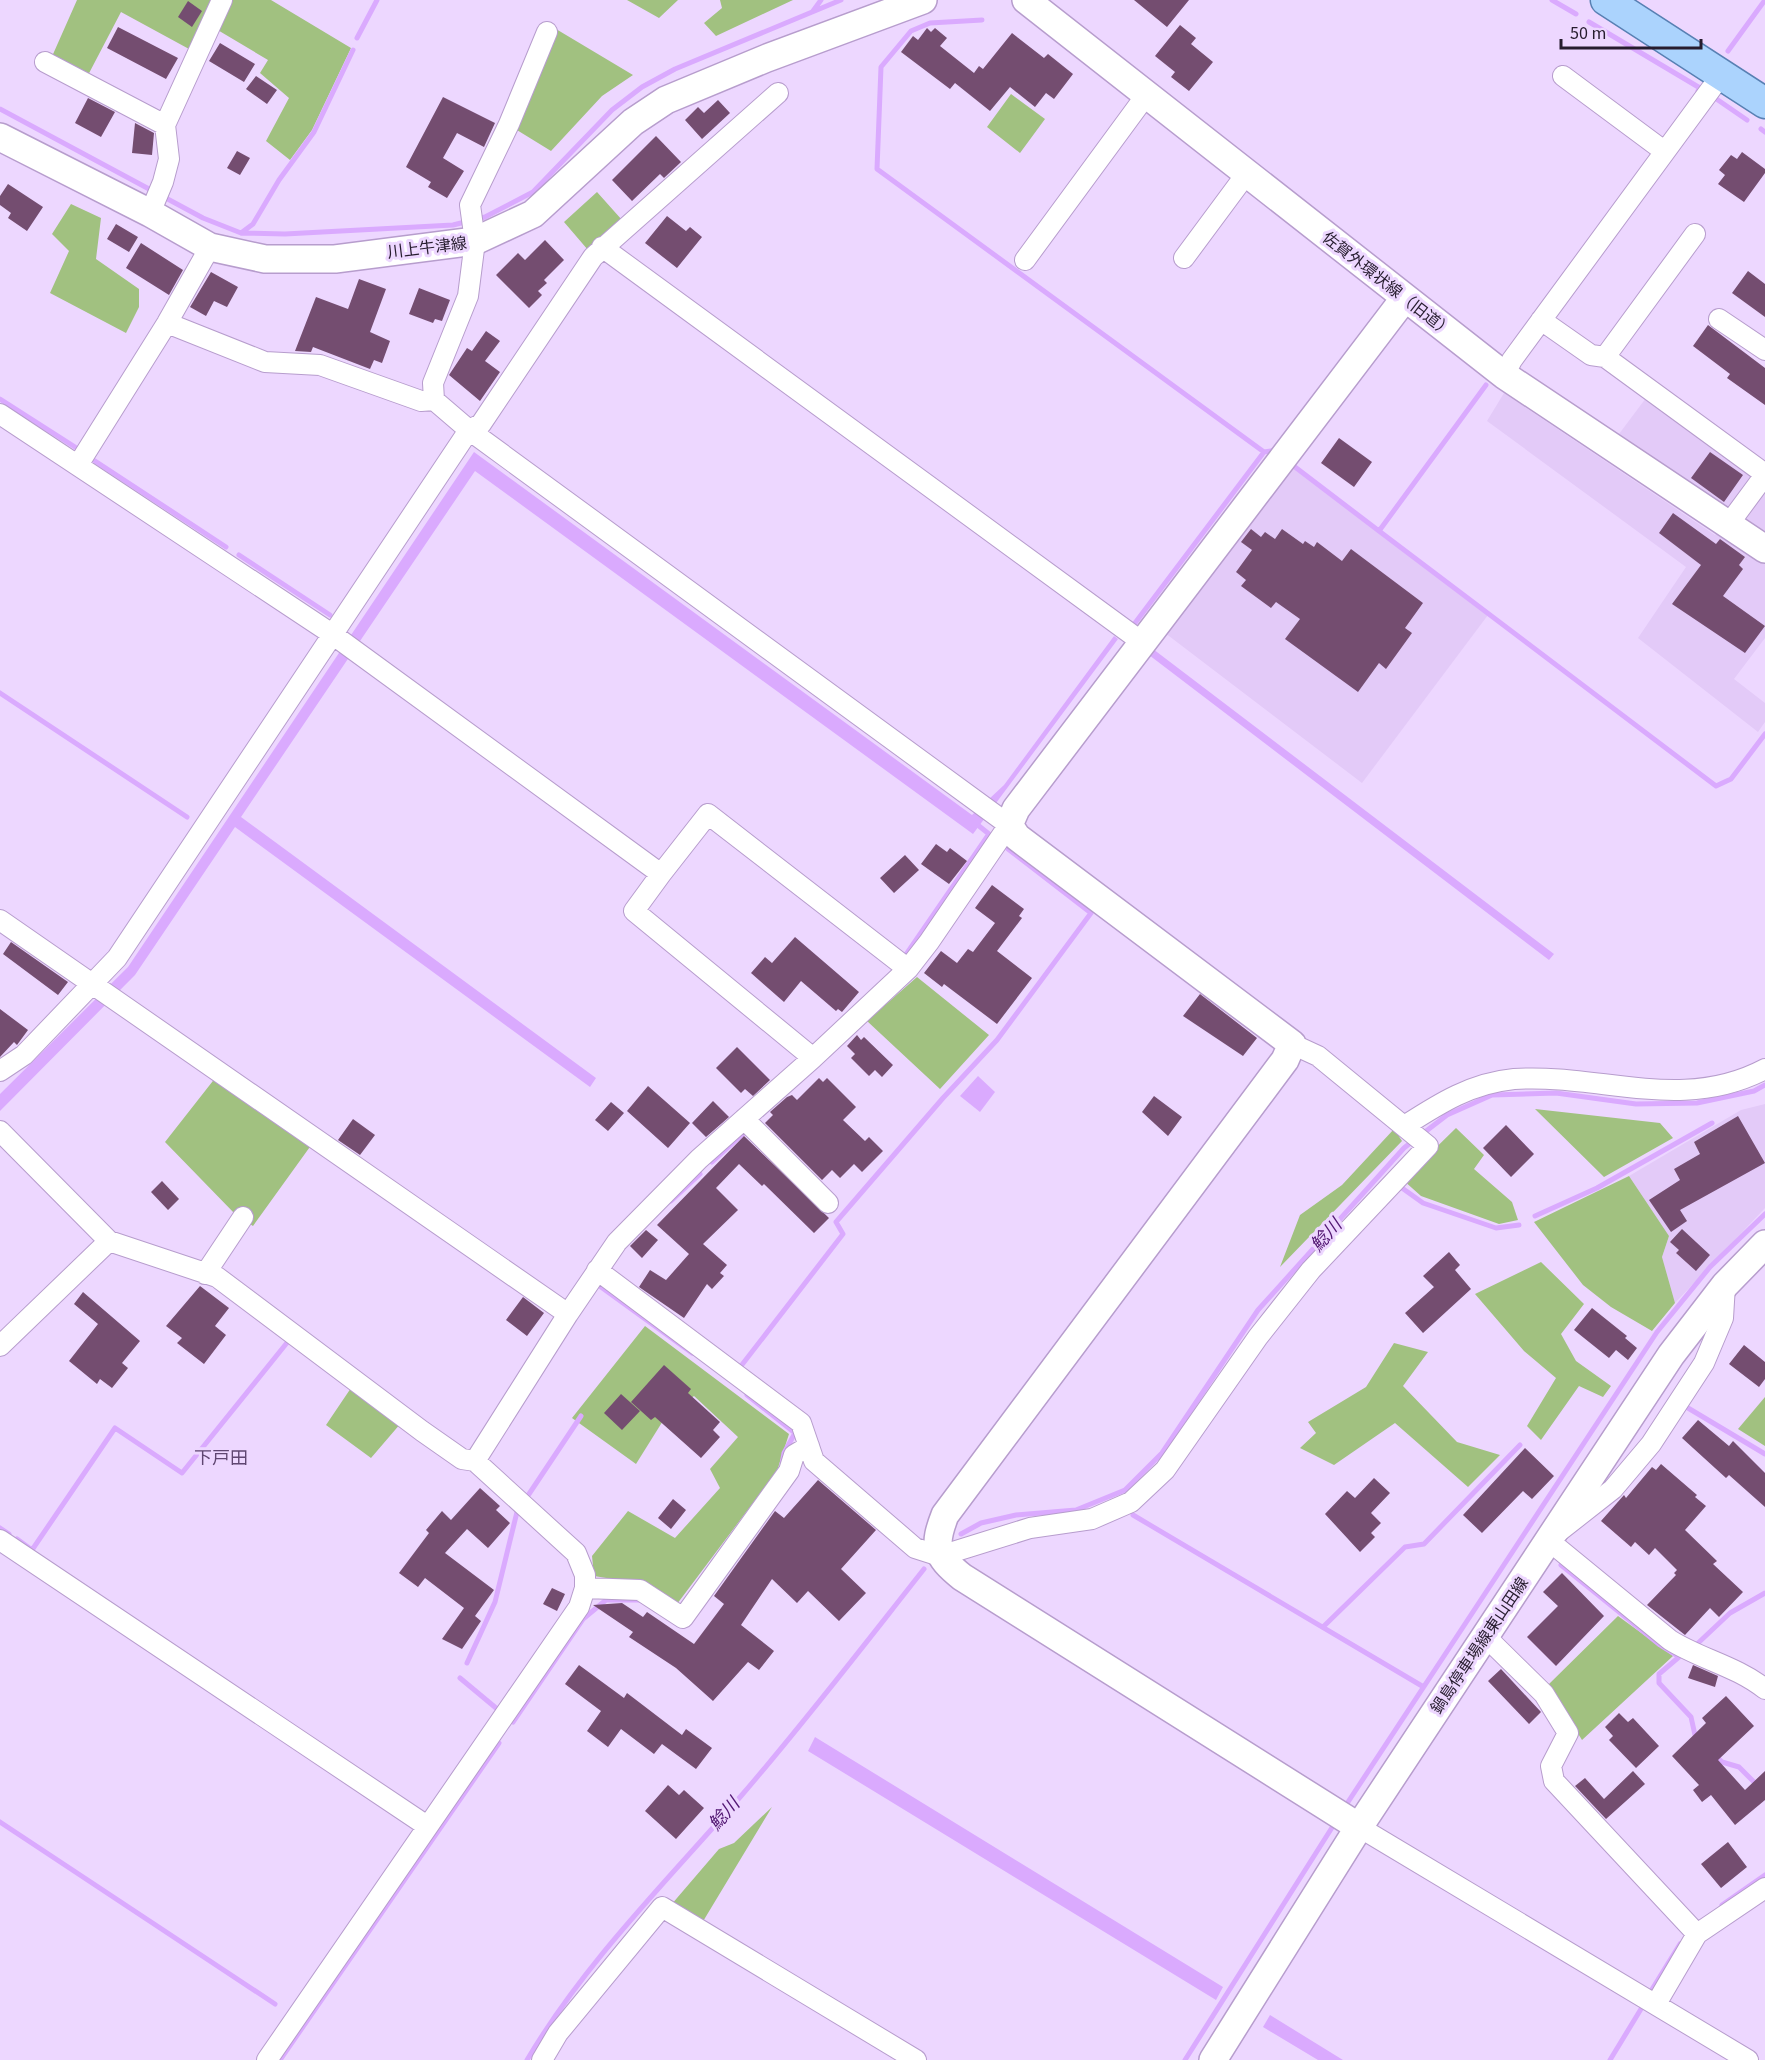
<svg xmlns="http://www.w3.org/2000/svg" width="1765" height="2060" font-family="'Source Sans 3','Noto Sans JP',sans-serif">
<style>
.built{fill:#e3caf8}
.green{fill:#a1c180}
.water{fill:#daaafe}
.lines{fill:none;stroke-linecap:round;stroke-linejoin:round}
.stream{stroke:#daaafe;stroke-width:5}
.building{fill:#744d70}
.street-casing{stroke:#b79dcd;stroke-width:22}
.secondary-casing{stroke:#b79dcd;stroke-width:30}
.primary-casing{stroke:#5880b3;stroke-width:33}
.street{stroke:#fff;stroke-width:20}
.secondary{stroke:#fff;stroke-width:27}
.primary{stroke:#abd3fd;stroke-width:30}
.labels{text-anchor:middle;stroke-width:6;stroke-linejoin:round;paint-order:stroke}
.street-label{font-size:16px;fill:#261c2e;stroke:#edd7ff}
.water-label{font-size:18px;font-style:italic;fill:#521773;stroke:#edd7ff}
.neighbourhood-label{font-size:18px;fill:#5f4671;stroke:#edd7ff}
</style>
<rect width="100%" height="100%" fill="#edd7ff"/>
<!-- built -->
<path class="built" d="M 1504,393 L 1715,535 L 1719,531 L 1765,561 L 1765,638 L 1734,679 L 1765,703 L 1765,722 L 1758,732 L 1638,638 L 1686,567 L 1487,421 Z
M 1646,398 L 1765,485 L 1765,538 L 1616,438 Z
M 1291,466 L 1488,615 L 1362,783 L 1165,633 Z
M 1765,1104 L 1765,1208 L 1675,1303 L 1662,1257 L 1669,1236 L 1629,1176 L 1741,1110 Z"/>
<!-- green -->
<path class="green" d="M 77,0 L 212,0 L 189,49 L 121,12 L 86,79 L 50,61 Z
M 231,0 L 271,0 L 351,48 L 312,130 L 290,160 L 266,141 L 289,98 L 260,73 L 268,60 L 216,29 Z
M 627,0 L 678,0 L 659,18 Z
M 720,0 L 793,0 L 716,36 L 704,23 L 722,8 Z
M 556,29 L 633,75 L 602,96 L 551,151 L 512,127 Z
M 1011,94 L 1045,119 L 1020,153 L 987,127 Z
M 597,192 L 622,220 L 588,250 L 564,222 Z
M 71,204 L 101,218 L 96,259 L 139,289 L 139,307 L 126,333 L 50,293 L 69,251 L 52,234 Z
M 917,977 L 989,1035 L 940,1089 L 867,1021 Z
M 216,1077 L 312,1144 L 253,1226 L 235,1214 L 165,1142 Z
M 1535,1109 L 1660,1123 L 1673,1138 L 1604,1177 Z
M 1456,1128 L 1484,1155 L 1474,1169 L 1512,1202 L 1518,1220 L 1499,1224 L 1421,1196 L 1403,1180 Z
M 1394,1129 L 1402,1141 L 1280,1267 L 1300,1215 L 1342,1185 Z
M 1629,1176 L 1669,1236 L 1662,1257 L 1675,1303 L 1652,1331 L 1611,1307 L 1583,1285 L 1534,1222 Z
M 1541,1262 L 1584,1304 L 1561,1334 L 1576,1361 L 1611,1386 L 1603,1397 L 1579,1386 L 1541,1440 L 1527,1426 L 1556,1378 L 1524,1351 L 1475,1294 Z
M 645,1326 L 789,1434 L 777,1471 L 677,1604 L 643,1584 L 594,1576 L 592,1556 L 628,1511 L 675,1538 L 720,1488 L 710,1469 L 738,1437 L 694,1396 L 666,1416 L 636,1464 L 572,1418 Z
M 1394,1343 L 1428,1352 L 1403,1386 L 1457,1442 L 1500,1455 L 1468,1487 L 1395,1423 L 1334,1465 L 1300,1448 L 1316,1433 L 1308,1422 L 1366,1387 Z
M 353,1385 L 401,1423 L 371,1458 L 326,1425 Z
M 1765,1397 L 1765,1446 L 1738,1429 Z
M 1618,1616 L 1673,1656 L 1582,1740 L 1548,1685 Z
M 772,1807 L 702,1923 L 671,1905 L 719,1849 L 734,1843 Z"/>
<!-- water -->
<path class="water" d="M 474,452 L 972,815 L 1004,785 L 1114,636 L 1118,639 L 973,834 L 475,471 L 241,817 L 596,1078 L 590,1087 L 235,827 L 135,975 L 0,1111 L 0,1094 L 128,967 Z
M 1153,649 L 1554,954 L 1549,960 L 1149,655 Z
M 978,1076 L 995,1092 L 980,1112 L 960,1096 Z
M 815,1737 L 1223,1987 L 1216,2000 L 808,1751 Z
M 1270,2015 L 1343,2060 L 1318,2060 L 1263,2027 Z"/>
<g class="lines">
<!-- stream -->
<path class="stream" d="M 1552,0 L 1576,14
M 813,11 L 821,0
M 982,20 L 930,23 L 911,31 L 881,67 L 877,169 L 1264,452
M 1589,22 L 1700,88 L 1698,91
M 357,38 L 377,0
M 1728,51 L 1765,0
M 1715,98 L 1747,120
M 0,109 L 203,218 L 241,233 L 285,234 L 453,225 L 485,217 L 533,192 L 612,110 L 642,87 L 675,69 L 841,0
M 1761,129 L 1765,132
M 241,233 L 253,224 L 279,180 L 314,132 L 353,50
M 0,399 L 75,447
M 95,461 L 226,547
M 1295,467 L 1379,531 L 1486,385
M 1379,531 L 1716,786 L 1731,779 L 1765,734
M 239,555 L 330,615
M 1135,623 L 1264,452 L 1271,451
M 0,693 L 187,817
M 905,956 L 989,834 L 979,826
M 1421,1135 L 1447,1115 L 1492,1095 L 1556,1093 L 1636,1104 L 1697,1103 L 1754,1091 L 1765,1085
M 712,1162 L 746,1131
M 1402,1188 L 1423,1203 L 1496,1228 L 1519,1225
M 671,1201 L 700,1174
M 1535,1216 L 1597,1188 L 1712,1123
M 601,1287 L 692,1353
M 741,1366 L 843,1234 L 836,1222 L 943,1098 L 997,1040 L 1091,913 L 1008,849
M 747,1395 L 795,1433 L 784,1453 L 782,1464
M 1688,1408 L 1765,1454
M 527,1497 L 581,1416
M 1133,1515 L 1422,1686
M 0,1528 L 9,1534
M 961,1534 L 981,1523 L 1016,1515 L 1076,1510 L 1125,1490 L 1162,1453 L 1258,1310 L 1404,1148 L 1414,1140
M 17,1539 L 32,1550 L 115,1428 L 182,1473 L 290,1339
M 1561,1565 L 1660,1645 L 1679,1657 L 1659,1674 L 1659,1683 L 1691,1717 L 1695,1735 L 1699,1739
M 1323,1627 L 1405,1547 L 1424,1544 L 1520,1445
M 1696,1645 L 1730,1613 L 1765,1593
M 467,1663 L 495,1602 L 517,1512
M 460,1678 L 496,1708
M 513,1722 L 583,1619 L 606,1600 L 642,1600
M 1714,1754 L 1722,1762 L 1739,1767 L 1765,1793
M 1348,1802 L 1657,1332 L 1710,1267 L 1765,1214
M 0,1822 L 275,2004
M 1722,1905 L 1765,1875
M 1651,1991 L 1680,1944
M 280,2060 L 499,1743
M 527,2060 C 585,1962 667,1881 741,1796 C 805,1722 864,1645 924,1569
M 1185,2060 L 1333,1826
M 1610,2060 L 1641,2009"/>
</g>
<!-- building -->
<path class="building" d="M 1134,0 L 1189,0 L 1167,27 Z
M 188,1 L 202,11 L 192,27 L 178,17 Z
M 1180,25 L 1196,38 L 1191,44 L 1213,62 L 1189,91 L 1171,77 L 1175,72 L 1155,56 Z
M 118,27 L 178,58 L 166,79 L 107,48 Z
M 927,28 L 931,32 L 935,28 L 947,38 L 940,46 L 974,73 L 979,66 L 983,69 L 1012,33 L 1044,58 L 1048,54 L 1073,74 L 1054,99 L 1046,93 L 1035,107 L 1010,87 L 990,111 L 955,83 L 950,89 L 901,52 L 913,36 L 918,40 Z
M 220,43 L 255,64 L 244,82 L 209,61 Z
M 256,76 L 277,90 L 267,104 L 246,89 Z
M 443,97 L 495,123 L 484,147 L 457,133 L 443,158 L 464,171 L 447,198 L 428,187 L 431,182 L 406,167 Z
M 88,98 L 115,112 L 101,137 L 75,123 Z
M 718,100 L 730,113 L 702,139 L 685,120 L 698,107 L 704,113 Z
M 135,123 L 154,133 L 152,155 L 132,153 Z
M 656,136 L 681,162 L 664,178 L 660,174 L 632,201 L 612,180 Z
M 237,151 L 250,158 L 240,175 L 227,168 Z
M 1742,152 L 1765,169 L 1765,173 L 1744,202 L 1718,184 L 1725,175 L 1719,170 L 1731,155 L 1737,159 Z
M 8,184 L 43,207 L 27,231 L 8,218 L 11,213 L 0,205 L 0,196 Z
M 667,216 L 686,231 L 690,227 L 702,237 L 677,268 L 645,243 Z
M 116,224 L 138,237 L 129,252 L 107,239 Z
M 545,240 L 564,260 L 544,280 L 547,283 L 538,291 L 542,295 L 529,308 L 496,275 L 518,253 L 525,260 Z
M 141,243 L 183,270 L 169,295 L 126,268 Z
M 1748,271 L 1765,284 L 1765,317 L 1732,293 Z
M 211,272 L 238,287 L 227,307 L 214,301 L 206,316 L 190,307 Z
M 359,279 L 386,289 L 370,332 L 390,341 L 382,363 L 374,360 L 370,369 L 313,347 L 311,352 L 295,351 L 316,297 L 348,309 Z
M 419,288 L 450,300 L 442,321 L 435,319 L 433,323 L 409,314 Z
M 1708,325 L 1765,368 L 1765,405 L 1727,378 L 1730,374 L 1693,346 Z
M 486,331 L 500,341 L 485,361 L 500,372 L 480,401 L 449,375 L 467,348 L 472,351 Z
M 1339,438 L 1372,462 L 1354,487 L 1321,463 Z
M 1710,452 L 1743,475 L 1724,502 L 1691,478 Z
M 1673,513 L 1716,544 L 1720,539 L 1745,557 L 1739,565 L 1743,569 L 1723,596 L 1765,626 L 1745,653 L 1672,604 L 1701,565 L 1659,533 Z
M 1251,529 L 1261,537 L 1265,532 L 1275,539 L 1282,529 L 1303,544 L 1305,541 L 1314,547 L 1317,542 L 1342,561 L 1351,549 L 1423,603 L 1405,628 L 1412,633 L 1386,669 L 1379,663 L 1358,692 L 1285,639 L 1300,619 L 1276,602 L 1271,608 L 1241,586 L 1246,580 L 1236,572 L 1252,550 L 1241,542 Z
M 936,844 L 947,852 L 950,848 L 967,861 L 949,884 L 921,864 Z
M 905,855 L 919,870 L 894,893 L 880,878 Z
M 992,885 L 1024,909 L 1019,916 L 1022,918 L 997,951 L 1032,978 L 997,1024 L 944,984 L 942,987 L 924,973 L 941,951 L 957,963 L 968,949 L 973,952 L 995,923 L 975,908 Z
M 795,937 L 859,992 L 842,1012 L 838,1009 L 836,1011 L 801,981 L 784,1002 L 751,973 L 765,957 L 772,963 Z
M 11,942 L 68,982 L 58,995 L 3,954 Z
M 1200,994 L 1257,1038 L 1243,1056 L 1183,1016 Z
M 0,1009 L 28,1030 L 17,1045 L 14,1042 L 0,1057 Z
M 857,1035 L 861,1040 L 864,1037 L 893,1065 L 882,1077 L 875,1070 L 869,1076 L 851,1058 L 855,1054 L 847,1046 Z
M 737,1047 L 770,1080 L 753,1096 L 745,1089 L 741,1093 L 716,1068 Z
M 819,1078 L 823,1082 L 827,1078 L 856,1107 L 843,1120 L 865,1141 L 869,1137 L 883,1151 L 862,1172 L 854,1164 L 840,1178 L 832,1170 L 822,1180 L 765,1123 L 773,1115 L 770,1112 L 787,1097 L 792,1095 L 797,1100 Z
M 648,1086 L 690,1123 L 668,1148 L 627,1111 Z
M 1154,1096 L 1182,1117 L 1168,1136 L 1142,1112 Z
M 713,1101 L 729,1117 L 706,1137 L 692,1123 Z
M 611,1102 L 624,1113 L 608,1131 L 595,1120 Z
M 1738,1116 L 1765,1163 L 1680,1210 L 1687,1221 L 1671,1232 L 1649,1200 L 1680,1180 L 1674,1169 L 1700,1154 L 1694,1142 Z
M 353,1119 L 375,1135 L 360,1155 L 338,1140 Z
M 1506,1125 L 1534,1154 L 1511,1177 L 1483,1148 Z
M 744,1136 L 829,1218 L 814,1233 L 764,1184 L 762,1186 L 739,1164 L 716,1188 L 738,1210 L 703,1244 L 727,1265 L 720,1273 L 724,1276 L 712,1289 L 707,1284 L 684,1318 L 639,1287 L 650,1270 L 666,1280 L 689,1254 L 657,1225 Z
M 162,1181 L 179,1199 L 168,1210 L 151,1192 Z
M 1682,1229 L 1710,1255 L 1696,1271 L 1676,1253 L 1679,1250 L 1670,1242 Z
M 646,1230 L 658,1240 L 642,1258 L 630,1246 Z
M 1449,1252 L 1460,1265 L 1455,1270 L 1471,1289 L 1423,1333 L 1405,1313 L 1434,1287 L 1423,1276 Z
M 200,1286 L 229,1308 L 215,1326 L 226,1335 L 204,1364 L 177,1343 L 182,1338 L 166,1326 Z
M 83,1292 L 140,1341 L 122,1363 L 128,1368 L 112,1388 L 100,1379 L 97,1384 L 69,1361 L 98,1324 L 74,1304 Z
M 523,1297 L 544,1313 L 527,1336 L 506,1320 Z
M 1592,1308 L 1627,1336 L 1625,1338 L 1637,1348 L 1628,1360 L 1616,1350 L 1609,1358 L 1574,1330 Z
M 1744,1345 L 1765,1362 L 1765,1379 L 1759,1387 L 1729,1364 Z
M 664,1365 L 691,1389 L 688,1393 L 720,1422 L 713,1430 L 720,1437 L 701,1458 L 655,1417 L 651,1420 L 631,1402 Z
M 621,1394 L 640,1411 L 622,1430 L 604,1413 Z
M 1698,1420 L 1729,1446 L 1733,1441 L 1765,1473 L 1765,1507 L 1729,1475 L 1726,1478 L 1682,1438 Z
M 1525,1448 L 1554,1476 L 1532,1499 L 1523,1491 L 1482,1533 L 1463,1515 Z
M 1661,1464 L 1697,1495 L 1695,1497 L 1706,1506 L 1685,1530 L 1717,1561 L 1713,1564 L 1743,1592 L 1719,1617 L 1710,1608 L 1685,1635 L 1647,1605 L 1676,1575 L 1674,1573 L 1677,1570 L 1655,1548 L 1649,1555 L 1635,1542 L 1631,1547 L 1601,1521 L 1624,1495 L 1626,1498 L 1652,1467 L 1656,1470 Z
M 1374,1478 L 1390,1493 L 1371,1513 L 1381,1523 L 1371,1533 L 1375,1537 L 1360,1552 L 1325,1514 L 1347,1491 L 1355,1498 Z
M 818,1480 L 876,1530 L 841,1569 L 866,1593 L 839,1621 L 808,1591 L 797,1603 L 772,1579 L 741,1625 L 774,1651 L 759,1670 L 748,1662 L 713,1701 L 676,1668 L 629,1637 L 633,1632 L 593,1605 L 622,1603 L 643,1617 L 647,1612 L 694,1644 L 724,1604 L 714,1596 L 775,1511 L 784,1518 Z
M 480,1488 L 500,1506 L 496,1510 L 510,1523 L 488,1548 L 467,1529 L 445,1553 L 494,1590 L 475,1616 L 481,1621 L 462,1649 L 442,1639 L 464,1608 L 425,1578 L 418,1587 L 399,1573 L 429,1533 L 426,1530 L 442,1511 L 451,1520 Z
M 673,1499 L 686,1510 L 671,1529 L 658,1518 Z
M 1562,1573 L 1604,1616 L 1556,1666 L 1527,1637 L 1558,1606 L 1543,1592 Z
M 552,1588 L 565,1594 L 557,1611 L 543,1604 Z
M 579,1665 L 624,1698 L 627,1693 L 682,1735 L 686,1729 L 712,1748 L 696,1769 L 662,1744 L 654,1754 L 621,1729 L 608,1747 L 587,1731 L 601,1711 L 565,1684 Z
M 1693,1665 L 1718,1676 L 1715,1687 L 1688,1678 Z
M 1501,1669 L 1541,1712 L 1529,1724 L 1488,1681 Z
M 1726,1696 L 1754,1726 L 1718,1760 L 1745,1790 L 1765,1771 L 1765,1800 L 1735,1825 L 1711,1795 L 1702,1802 L 1693,1790 L 1699,1785 L 1672,1756 L 1706,1723 L 1702,1718 Z
M 1619,1713 L 1628,1722 L 1633,1718 L 1659,1746 L 1636,1768 L 1609,1740 L 1613,1736 L 1605,1727 Z
M 1633,1771 L 1645,1784 L 1606,1819 L 1575,1786 L 1585,1778 L 1604,1799 Z
M 668,1785 L 679,1795 L 684,1790 L 704,1808 L 676,1839 L 645,1811 Z
M 1728,1842 L 1747,1867 L 1721,1888 L 1701,1864 Z"/>
<g class="lines">
<!-- street casing -->
<g class="street-casing">
<path id="street" d="M 45,62 L 165,125
M 1563,76 L 1664,151
M 150,213 L 163,182 L 169,159 L 165,125 L 222,0
M 602,247 L 1142,642
M 1184,258 L 1247,173
M 1025,260 L 1147,94
M 1719,319 L 1765,350
M 1541,320 L 1591,355 L 1605,357 L 1765,474
M 167,323 L 265,362 L 320,365 L 421,401 L 434,400
M 1605,357 L 1695,234
M 1504,375 L 1512,360 L 1722,74
M 0,414 L 332,634 L 661,874 L 634,911 L 813,1058
M 78,465 L 167,323 L 210,247
M 1728,525 L 1765,475
M 661,874 L 708,814 L 908,969
M 0,920 L 568,1314
M 0,1071 L 24,1055 L 117,958 L 469,430 L 481,424 L 593,257 L 778,93
M 744,1119 L 828,1203
M 1406,1125 C 1440,1103 1472,1083 1514,1079 C 1600,1073 1682,1113 1765,1069
M 0,1131 L 109,1241 L 217,1277 L 422,1431 L 462,1459 L 475,1461 L 576,1553 L 585,1575 L 585,1588 L 579,1607 L 267,2060
M 597,1270 L 801,1423 L 814,1461 L 915,1548 L 940,1556 L 1030,1528 L 1092,1519 L 1131,1502 L 1165,1470 L 1258,1337 L 1311,1270 L 1428,1146 L 1318,1056 L 1292,1044
M 205,1274 L 243,1217
M 1725,1285 L 1723,1318 L 1704,1363 L 1651,1444 L 1613,1489 L 1548,1540 L 1670,1640 C 1700,1659 1736,1666 1765,1689
M 0,1346 L 109,1241
M 475,1461 L 568,1314 L 617,1242 L 699,1159 L 813,1058 L 908,969 L 929,942 L 1009,825 L 469,430 L 434,400 L 433,383 L 468,296 L 475,241 L 470,205 L 509,124 L 547,32
M 0,1540 L 427,1826
M 585,1588 L 640,1590 L 683,1618 L 789,1471 L 794,1455 L 809,1446
M 1485,1636 L 1544,1694 L 1568,1733 L 1551,1766 L 1554,1781 L 1697,1934
M 1359,1827 L 1748,2060
M 1656,2004 L 1697,1934 L 1765,1888
M 542,2060 L 558,2033 L 662,1907 L 916,2060"/>
</g>
<!-- secondary casing -->
<g class="secondary-casing">
<path id="secondary" d="M 1026,0 L 1504,375 L 1765,549
M 0,137 L 150,213 L 210,247 L 265,259 L 335,259 L 475,241 L 533,214 L 633,122 L 666,100 L 767,58 L 923,0
M 1359,1827 L 962,1577 C 935,1555 933,1546 945,1515 L 1285,1060 L 1292,1044 L 1017,837 L 1009,825 L 1016,809 L 1404,299
M 1213,2060 L 1359,1827 L 1671,1355 L 1725,1285 L 1765,1244"/>
</g>
<!-- primary casing -->
<g class="primary-casing">
<path id="primary" d="M 1606,0 L 1765,103"/>
</g>
<!-- street -->
<use href="#street" class="street"/>
<!-- secondary -->
<use href="#secondary" class="secondary"/>
<!-- primary -->
<use href="#primary" class="primary"/>
</g>
<g class="labels">
<!-- street labels -->
<g class="street-label">
<text transform="translate(427 247) rotate(-7)" y="6">川上牛津線</text>
<text transform="translate(1388 284) rotate(38)" y="6">佐賀外環状線（旧道）</text>
<text transform="translate(1479 1645) rotate(-56)" y="6">鍋島停車場線東山田線</text>
</g>
<!-- water labels -->
<g class="water-label">
<text transform="translate(1326 1235) rotate(-48)" y="6">鯰川</text>
<text transform="translate(724 1814) rotate(-49)" y="6">鯰川</text>
</g>
<!-- neighbourhood labels -->
<g class="neighbourhood-label">
<text x="221" y="1464">下戸田</text>
</g>
</g>
<!-- scale -->
<path d="M1561 39v9h140v-9" fill="none" stroke="#261c2e" stroke-width="3"/>
<text x="1570" y="39" font-size="18" fill="#261c2e" stroke="#edd7ff" stroke-width="4.5" paint-order="stroke">50 m</text>
</svg>
